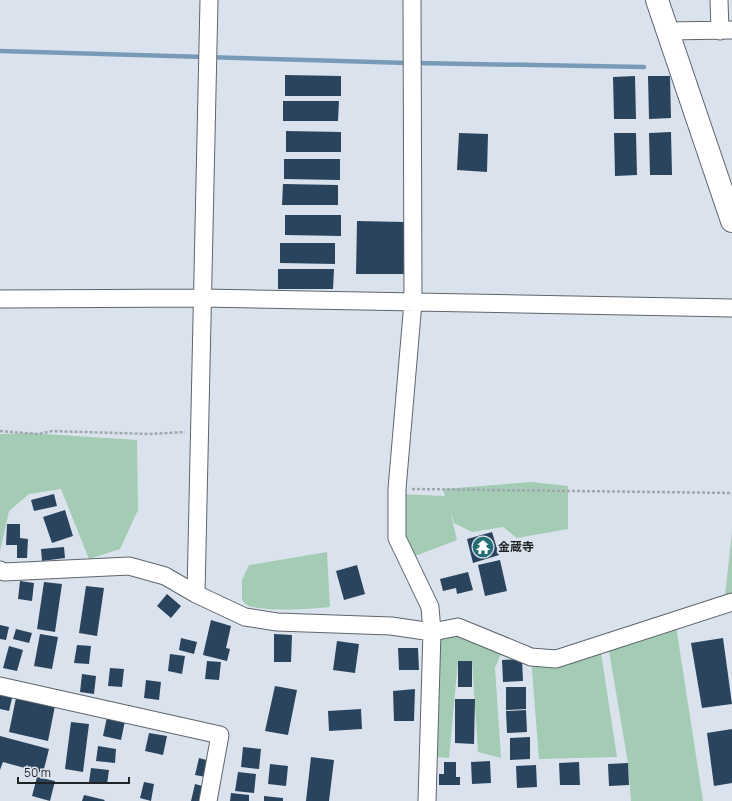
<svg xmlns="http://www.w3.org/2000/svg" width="732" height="801" font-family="Manrope,'Noto Sans JP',sans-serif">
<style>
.green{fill:#a4cbb3}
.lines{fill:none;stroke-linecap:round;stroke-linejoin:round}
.stream{stroke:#799ab6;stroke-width:4.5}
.building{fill:#2b445e}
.street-casing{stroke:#5d656d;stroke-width:19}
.secondary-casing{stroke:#5d656d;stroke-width:24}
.path{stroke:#a0a8af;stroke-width:2.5;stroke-dasharray:3 2;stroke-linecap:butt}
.street{stroke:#fff;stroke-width:17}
.secondary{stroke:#fff;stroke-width:22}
.labels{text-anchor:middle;stroke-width:4;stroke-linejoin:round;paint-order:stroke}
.poi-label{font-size:12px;font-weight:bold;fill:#1f2225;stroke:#dae3ed;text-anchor:start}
</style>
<rect width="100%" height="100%" fill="#dae3ed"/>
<!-- green -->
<path class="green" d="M 29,433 L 137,440 L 138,510 L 120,549 L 89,559 L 61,489 L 29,494 L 9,511 L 0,551 L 0,434 Z
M 531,482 L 568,486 L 568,529 L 517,538 L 503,527 L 472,532 L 454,523 L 450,510 L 457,540 L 410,558 L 397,494 L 445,496 L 443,489 Z
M 732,532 L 732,602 L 724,605 Z
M 327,552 L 330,607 C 310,609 269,612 249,606 C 246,605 244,602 242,600 L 242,580 L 249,565 Z
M 676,626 L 703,801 L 631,801 L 628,763 L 609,651 Z
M 458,627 L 504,646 L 495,668 L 501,758 L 478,752 L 472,661 L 458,661 L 449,758 L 437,757 L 436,636 Z
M 601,653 L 617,757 L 539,759 L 531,657 Z"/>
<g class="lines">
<!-- stream -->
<path class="stream" d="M 0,51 L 409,63
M 416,63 L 644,67"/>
</g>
<!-- building -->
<path class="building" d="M 285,75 L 341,76 L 341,96 L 285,96 Z
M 635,76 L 636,119 L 614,119 L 613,77 Z
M 648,76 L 670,76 L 671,118 L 649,119 Z
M 283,101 L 339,101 L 338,121 L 283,121 Z
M 286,131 L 341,132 L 341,152 L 286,152 Z
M 671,132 L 672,175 L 650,175 L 649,133 Z
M 459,133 L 488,134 L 487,172 L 457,170 Z
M 614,133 L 636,133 L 637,175 L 615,176 Z
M 284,159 L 340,159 L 340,180 L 284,179 Z
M 283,184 L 338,185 L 338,205 L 282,205 Z
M 285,215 L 341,215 L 341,236 L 285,235 Z
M 357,221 L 405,222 L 404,274 L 356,274 Z
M 280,243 L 335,243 L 335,264 L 280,263 Z
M 278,269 L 334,269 L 333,289 L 278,289 Z
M 54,494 L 57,506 L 34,511 L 31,500 Z
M 65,510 L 73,536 L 52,543 L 43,517 Z
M 7,524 L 20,524 L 20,538 L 28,539 L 27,558 L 17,558 L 17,545 L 6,545 Z
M 492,532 L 499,555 L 473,563 L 467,539 Z
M 64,547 L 65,558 L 42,561 L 41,549 Z
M 500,560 L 507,591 L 485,596 L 478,565 Z
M 357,565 L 365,594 L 344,600 L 336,571 Z
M 468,572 L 473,590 L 457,594 L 456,588 L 443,591 L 440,579 Z
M 20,581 L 34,583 L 32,601 L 18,599 Z
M 44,582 L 62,584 L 55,632 L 37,629 Z
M 86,586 L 104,588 L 97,636 L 79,633 Z
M 167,594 L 181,606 L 171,618 L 157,606 Z
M 211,620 L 231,626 L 226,648 L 230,649 L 227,661 L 203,655 Z
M 0,625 L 9,627 L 6,640 L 0,639 Z
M 16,629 L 32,633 L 29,643 L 13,639 Z
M 40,634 L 58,637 L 52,669 L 34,666 Z
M 274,634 L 292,635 L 291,662 L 274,662 Z
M 181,638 L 197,642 L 194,654 L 179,650 Z
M 723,638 L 732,704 L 702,708 L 691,643 Z
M 337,641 L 359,644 L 355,673 L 333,670 Z
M 77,645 L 91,646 L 89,664 L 74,663 Z
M 9,646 L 23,650 L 17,671 L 3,668 Z
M 398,648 L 418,648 L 419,670 L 399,670 Z
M 170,654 L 185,656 L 182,674 L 168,671 Z
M 522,659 L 523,681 L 503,682 L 502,660 Z
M 207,661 L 221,662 L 219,680 L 205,679 Z
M 458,661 L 472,661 L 472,687 L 458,687 Z
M 110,668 L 124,669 L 122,687 L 108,686 Z
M 82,674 L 96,676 L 94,694 L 80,692 Z
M 146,680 L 161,682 L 159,700 L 144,698 Z
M 275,686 L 297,690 L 288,735 L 265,731 Z
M 506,687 L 526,687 L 526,709 L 506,710 Z
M 415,689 L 414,721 L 394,721 L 393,691 Z
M 0,690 L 13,694 L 9,711 L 0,709 Z
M 17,693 L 56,701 L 48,741 L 9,732 Z
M 455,699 L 475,699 L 474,744 L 455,743 Z
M 361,709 L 362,729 L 329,731 L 328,711 Z
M 526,710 L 527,732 L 507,733 L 506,711 Z
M 107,717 L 125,721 L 121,740 L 103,736 Z
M 71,722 L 89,724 L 83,772 L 65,769 Z
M 732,729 L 732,783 L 714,786 L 707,733 Z
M 149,733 L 167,736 L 163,755 L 145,751 Z
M 0,736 L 49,749 L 43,773 L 3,762 L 0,770 Z
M 530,737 L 530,759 L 510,760 L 510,738 Z
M 98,746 L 116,749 L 115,763 L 96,761 Z
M 243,747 L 261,749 L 259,769 L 241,767 Z
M 311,757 L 334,760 L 329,801 L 306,801 Z
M 199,758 L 210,761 L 206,777 L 195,775 Z
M 490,761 L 491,783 L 472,784 L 471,762 Z
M 444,762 L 456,762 L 456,777 L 460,777 L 460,785 L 439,785 L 439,774 L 444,774 Z
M 579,762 L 580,785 L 560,785 L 559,763 Z
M 628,763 L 629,785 L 609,786 L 608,764 Z
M 270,764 L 288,766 L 286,786 L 268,784 Z
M 536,765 L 537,787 L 517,788 L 516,766 Z
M 91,768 L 109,770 L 107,784 L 89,782 Z
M 238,772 L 256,774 L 254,793 L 235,791 Z
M 37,777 L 55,781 L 50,801 L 32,796 Z
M 144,782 L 154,784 L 151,801 L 140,798 Z
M 195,784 L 206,787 L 203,801 L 191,801 Z
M 231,793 L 249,795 L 249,801 L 230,801 Z
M 84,795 L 105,800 L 104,801 L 82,801 Z
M 264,796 L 283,798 L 283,801 L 264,801 Z"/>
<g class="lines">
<!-- street casing -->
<g class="street-casing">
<path id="street" d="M 412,0 L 413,302 L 397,489 L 397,538 L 430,607 L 432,632 L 427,801
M 719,0 L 720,31
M 667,31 L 732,30
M 0,299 L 203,298 L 732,308
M 0,570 L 4,572 L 129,566 L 165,576 L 196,594 L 245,617 L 277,622 L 391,626 L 432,632 L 458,627 L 531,657 L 556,659 L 732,602
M 196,594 L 209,0
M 0,686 L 220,735 L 208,801"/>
</g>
<!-- secondary casing -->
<g class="secondary-casing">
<path id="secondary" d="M 657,0 L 732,221"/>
</g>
<!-- path -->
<path class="path" d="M 0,431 L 38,434 L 52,431 L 150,434 L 185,432
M 412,489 L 732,493"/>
<!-- street -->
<use href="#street" class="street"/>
<!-- secondary -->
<use href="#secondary" class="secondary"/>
</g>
<!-- icons -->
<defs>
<g id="temple-disc" transform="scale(1.15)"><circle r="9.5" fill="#246f76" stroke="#dae3ed"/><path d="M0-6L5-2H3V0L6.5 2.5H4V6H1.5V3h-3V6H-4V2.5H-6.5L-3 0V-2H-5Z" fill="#fff"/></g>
</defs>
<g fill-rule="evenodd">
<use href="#temple-disc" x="483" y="547"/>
</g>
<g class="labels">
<!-- poi labels -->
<g class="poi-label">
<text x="498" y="551">金蔵寺</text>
</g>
</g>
<!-- scale -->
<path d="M18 777v6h111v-6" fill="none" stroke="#1f2225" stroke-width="2"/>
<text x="24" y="777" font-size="12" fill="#1f2225" stroke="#dae3ed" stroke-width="3" paint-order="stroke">50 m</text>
</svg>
